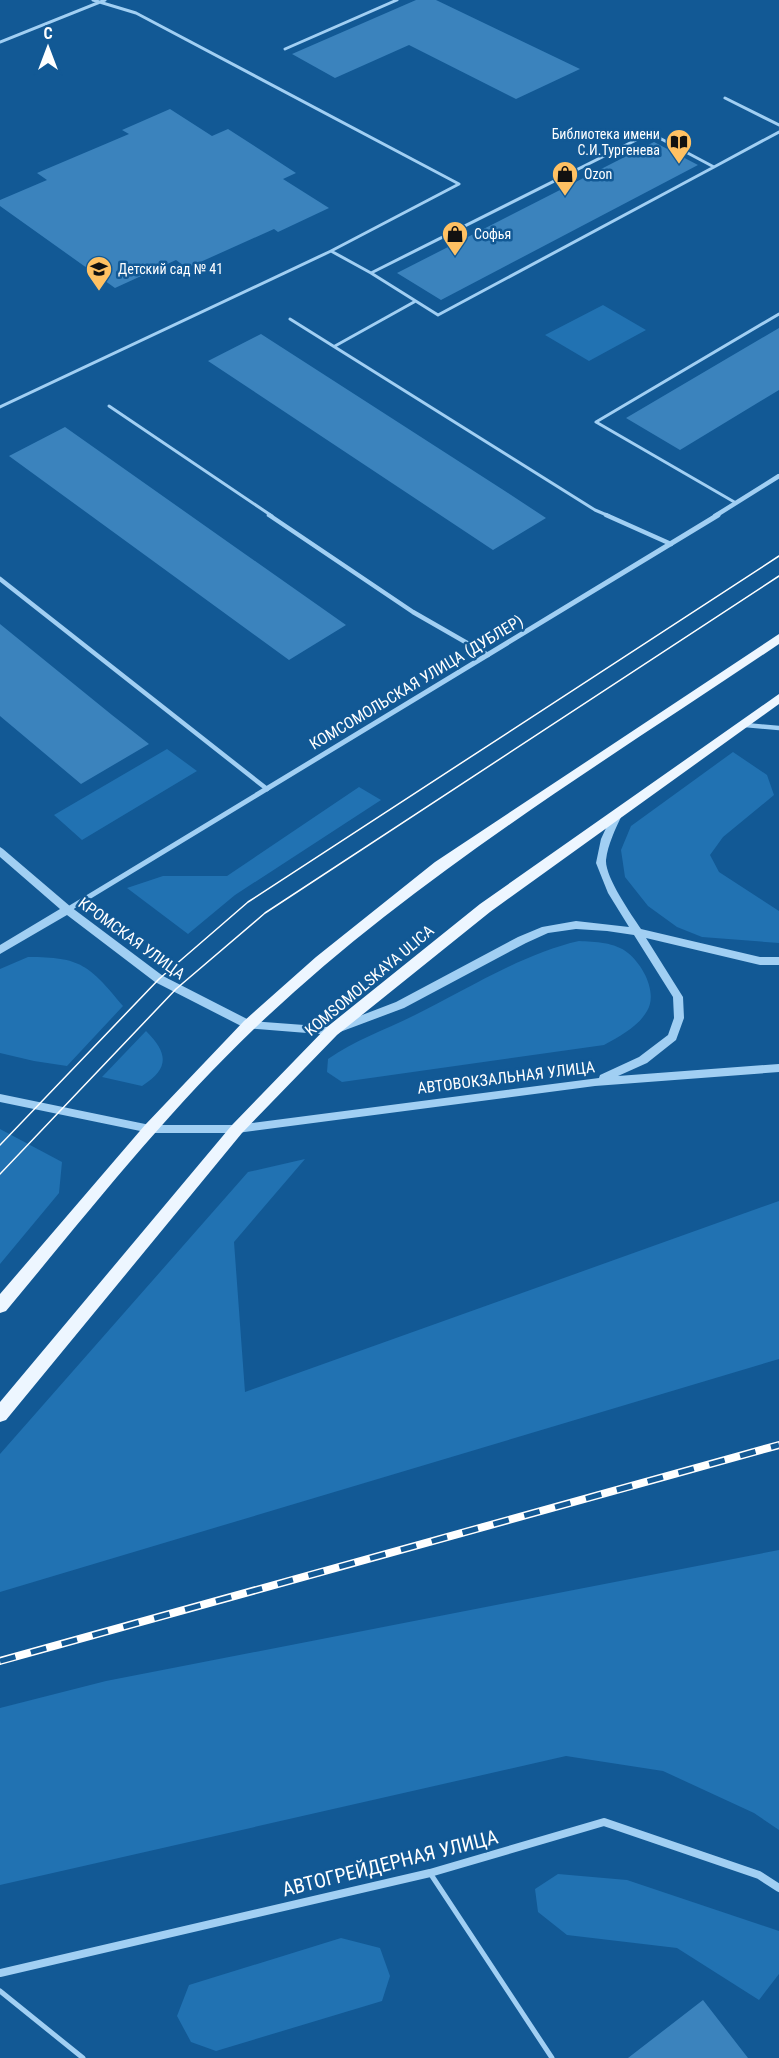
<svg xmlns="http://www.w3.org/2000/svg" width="779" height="2058" font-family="'Roboto Condensed',sans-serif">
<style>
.green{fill:#2172b2}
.building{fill:#3b83bd}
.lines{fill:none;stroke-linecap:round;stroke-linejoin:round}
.service-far2{stroke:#a1cff3;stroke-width:3}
.service-far1{stroke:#a1cff3;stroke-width:4.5}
.service{stroke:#a1cff3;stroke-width:5}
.minor-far2{stroke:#a1cff3;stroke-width:4.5}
.minor-far1{stroke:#a1cff3;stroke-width:5}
.minor{stroke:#a1cff3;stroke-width:8}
.tertiary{fill:#a1cff3;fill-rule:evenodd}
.primary{fill:#edf6ff;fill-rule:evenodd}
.tram{stroke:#fff;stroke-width:1.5}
.rail-casing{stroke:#fff;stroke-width:8}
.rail{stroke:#125995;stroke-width:5;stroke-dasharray:16;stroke-linecap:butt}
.labels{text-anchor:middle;stroke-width:5;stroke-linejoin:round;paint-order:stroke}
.far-poi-label{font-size:14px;fill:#fff;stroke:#125995;text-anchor:start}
.street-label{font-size:16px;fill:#fff;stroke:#125995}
.near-street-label{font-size:20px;fill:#fff;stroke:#125995}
</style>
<rect width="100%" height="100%" fill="#125995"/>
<!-- green -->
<path class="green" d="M 603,305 L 646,330 L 589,361 L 545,335 Z
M 167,749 L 197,771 L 82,840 L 54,815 Z
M 733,752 L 767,775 L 774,795 L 723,837 L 710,855 L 719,872 L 779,911 L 779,943 L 702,937 L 677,927 L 648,906 L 625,877 L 621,850 L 631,826 Z
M 359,787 L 381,800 L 235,895 L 188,934 L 127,888 L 163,876 L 227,876 Z
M 579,941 C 595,942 615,942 628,953 C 643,965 658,993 647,1011 C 638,1027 620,1036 604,1045 L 342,1082 L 327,1072 L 328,1059 C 355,1040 385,1030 415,1015 C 466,990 524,953 579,941 Z
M 28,957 C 81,957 89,965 123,1006 L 67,1066 L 34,1061 L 0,1053 L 0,969 Z
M 146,1031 C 168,1053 170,1068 142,1086 L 102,1077 Z
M 0,1129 L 62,1162 L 59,1193 L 0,1264 Z
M 305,1159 L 234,1242 L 245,1392 L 779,1201 L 779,1359 L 0,1592 L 0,1454 L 248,1172 Z
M 779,1550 L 779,1830 L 754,1813 L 663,1771 L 566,1756 L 0,1885 L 0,1708 L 106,1681 Z
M 558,1874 L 627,1880 L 779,1931 L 779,1974 L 759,2000 L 677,1948 L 567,1935 L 538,1912 L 535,1889 Z
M 341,1938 L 380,1948 L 390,1976 L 382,2001 L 216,2051 L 191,2042 L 177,2016 L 189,1985 Z"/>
<!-- building -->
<path class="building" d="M 416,0 L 436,0 L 580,69 L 516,99 L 409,45 L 335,78 L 292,54 Z
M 170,109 L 212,136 L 228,129 L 296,173 L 283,179 L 329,208 L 278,232 L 274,229 L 187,268 L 176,260 L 115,288 L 0,206 L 0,200 L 47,180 L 37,173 L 129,134 L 122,130 Z
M 654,142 L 698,165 L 441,300 L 397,273 Z
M 779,328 L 779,390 L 680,450 L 626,418 Z
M 261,334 L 508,493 L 546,518 L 493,550 L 208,361 Z
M 65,427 L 235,547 L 346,625 L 289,660 L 9,456 Z
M 0,624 L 112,715 L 149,744 L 81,784 L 0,716 Z
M 703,2000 L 748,2058 L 628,2058 Z"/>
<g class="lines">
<!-- service-far2 -->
<path class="service-far2" d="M 93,0 L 136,13 L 459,184 L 331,251
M 0,42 L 105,0
M 285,49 L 397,0
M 725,98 L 779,125
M 371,273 L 438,315 L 714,167
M 290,319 L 595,510 L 609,516
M 335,346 L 414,302
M 109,406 L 272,516
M 0,407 L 331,251 L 371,273 L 650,133 L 714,167 L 779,132
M 736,503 L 596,422 L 779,314"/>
<!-- service-far1 -->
<path class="service-far1" d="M 269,515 L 413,612 L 488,655
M 606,515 L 671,544
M 0,579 L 267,789
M 745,725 L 779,728"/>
<!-- service -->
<path class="service" d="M 430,1873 L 552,2058
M 0,1991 L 83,2058"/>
<!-- minor-far2 -->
<path class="minor-far2" d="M 715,516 L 779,476"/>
<!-- minor-far1 -->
<path class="minor-far1" d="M 67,910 L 718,515"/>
<!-- minor -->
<path class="minor" d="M 0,1973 L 430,1873 L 604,1822 L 759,1875 L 779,1888"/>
<!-- tertiary -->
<path class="tertiary" d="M 617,812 L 622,815 C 615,830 608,844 606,860 C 605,877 631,914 641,929 L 760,957 L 779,957 L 779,965 L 760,965 L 646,938 L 683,997 L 684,1018 L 676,1040 L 647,1063 L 618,1076 L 779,1064 L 779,1072 L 595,1086 L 237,1133 L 150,1133 L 0,1102 L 0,1094 L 150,1125 L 237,1125 L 599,1078 L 600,1075 L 639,1057 L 668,1035 L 674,1018 L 673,997 L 634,935 L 607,931 L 576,929 L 548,933 L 526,943 L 404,1008 L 332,1035 L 245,1028 L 155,982 L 67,915 L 0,954 L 0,945 L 60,909 L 0,857 L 0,847 L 3,849 L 71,907 L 163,976 L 251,1021 L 331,1027 L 396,1002 L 518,937 L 542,927 L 576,921 L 629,927 L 608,893 L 596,863 L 601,839 L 612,815 Z"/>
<!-- primary -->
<path class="primary" d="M 779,634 L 779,644 C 600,765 412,878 255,1028 C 164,1115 86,1215 6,1311 L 0,1313 L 0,1294 L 145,1125 L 244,1021 L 316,957 L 435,862 Z
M 779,694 L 779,704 L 490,912 L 337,1035 L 242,1133 L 6,1420 L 0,1422 L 0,1402 L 232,1125 L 327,1027 L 480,904 Z"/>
<!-- tram -->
<path class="tram" d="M 0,1145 L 159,979 L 248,902 L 779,556
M 0,1174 L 176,989 L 265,913 L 779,576"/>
<!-- rail casing -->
<g class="rail-casing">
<path id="rail" d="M 0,1661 L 779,1445"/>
</g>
<!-- rail -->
<use href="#rail" class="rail"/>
</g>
<!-- icons -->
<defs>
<g id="library-pin" transform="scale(1.35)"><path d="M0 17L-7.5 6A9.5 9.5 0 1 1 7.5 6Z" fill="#ffc163" stroke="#125995"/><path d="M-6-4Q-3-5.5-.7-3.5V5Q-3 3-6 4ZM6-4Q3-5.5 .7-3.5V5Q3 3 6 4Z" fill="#111"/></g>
<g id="shop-pin" transform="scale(1.35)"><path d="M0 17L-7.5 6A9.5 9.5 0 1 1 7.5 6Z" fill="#ffc163" stroke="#125995"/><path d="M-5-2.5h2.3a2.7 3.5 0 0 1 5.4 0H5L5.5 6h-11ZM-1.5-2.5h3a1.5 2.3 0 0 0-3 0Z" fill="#111"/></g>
<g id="school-pin" transform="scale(1.35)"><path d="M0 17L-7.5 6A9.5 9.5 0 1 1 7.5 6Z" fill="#ffc163" stroke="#125995"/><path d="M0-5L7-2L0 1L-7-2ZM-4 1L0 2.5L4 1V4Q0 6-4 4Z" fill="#111"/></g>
</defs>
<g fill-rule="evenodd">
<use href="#library-pin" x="679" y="142"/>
<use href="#shop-pin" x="565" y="174"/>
<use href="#shop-pin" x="455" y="234"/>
<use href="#school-pin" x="99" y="269"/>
</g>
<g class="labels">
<!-- far-poi labels -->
<g class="far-poi-label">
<text x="660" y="139" text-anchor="end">Библиотека имени<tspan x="660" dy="16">С.И.Тургенева</tspan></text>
<text x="584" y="179">Ozon</text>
<text x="474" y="239">Софья</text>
<text x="118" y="274">Детский сад № 41</text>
</g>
<!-- street labels -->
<g class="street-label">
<text transform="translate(416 682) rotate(-31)" y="6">КОМСОМОЛЬСКАЯ УЛИЦА (ДУБЛЕР)</text>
<text transform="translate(132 938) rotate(36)" y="6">КРОМСКАЯ УЛИЦА</text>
<text transform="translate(369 980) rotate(-40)" y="6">KOMSOMOLSKAYA ULICA</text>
<text transform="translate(506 1077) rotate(-7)" y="6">АВТОВОКЗАЛЬНАЯ УЛИЦА</text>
</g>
<!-- near-street labels -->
<g class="near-street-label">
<text transform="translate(390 1863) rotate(-14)" y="7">АВТОГРЕЙДЕРНАЯ УЛИЦА</text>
</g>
</g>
<!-- north arrow -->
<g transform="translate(48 48)" stroke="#125995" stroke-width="4.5" paint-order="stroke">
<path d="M0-4.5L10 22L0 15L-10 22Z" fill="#ffffff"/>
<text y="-9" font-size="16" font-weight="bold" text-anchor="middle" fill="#ffffff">С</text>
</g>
</svg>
